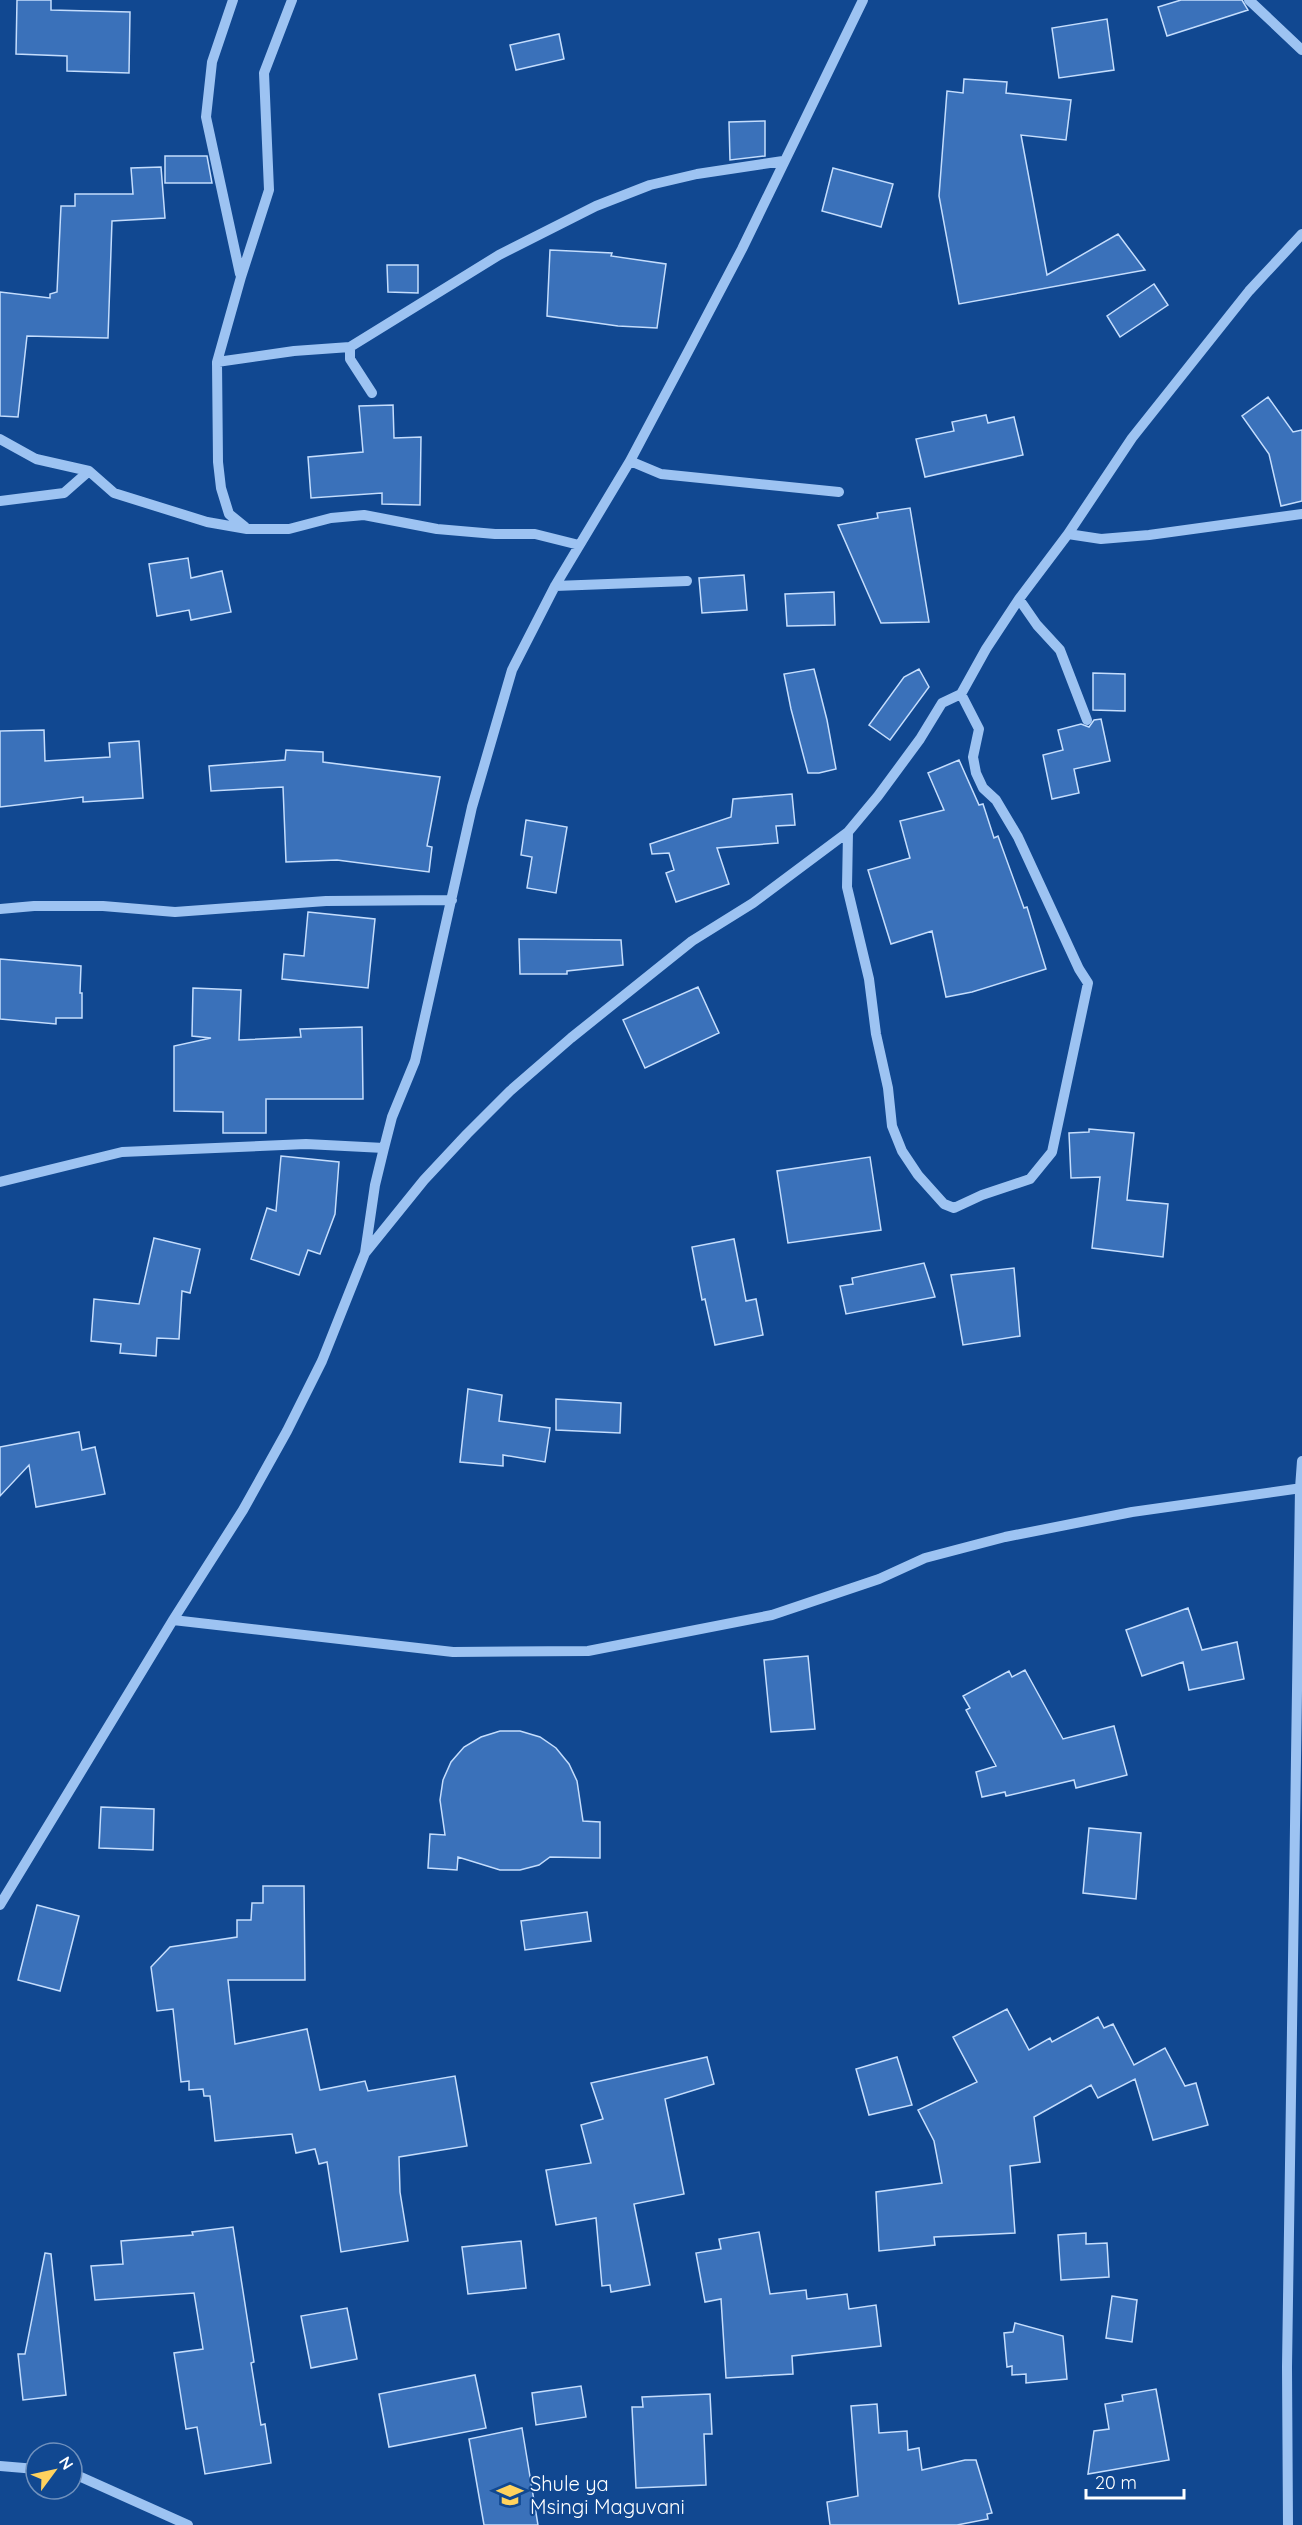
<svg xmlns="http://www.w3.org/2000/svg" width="1302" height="2525" font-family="Quicksand,sans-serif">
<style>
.building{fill:#3a71ba;stroke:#c4ddfd;stroke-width:1.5}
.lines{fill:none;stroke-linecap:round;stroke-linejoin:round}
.minor{stroke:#9dc3f2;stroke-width:10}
.labels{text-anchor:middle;stroke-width:4.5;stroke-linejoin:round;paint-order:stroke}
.poi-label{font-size:20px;fill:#fff;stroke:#114891;text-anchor:start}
</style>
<rect width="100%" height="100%" fill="#114891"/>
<!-- building -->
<path class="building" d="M 17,0 L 51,0 L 51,10 L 130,12 L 129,73 L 67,71 L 67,56 L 16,54 Z
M 1181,0 L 1242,0 L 1248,10 L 1167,36 L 1158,7 Z
M 1107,19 L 1114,70 L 1059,78 L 1052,28 Z
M 559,34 L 564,59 L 516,70 L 510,45 Z
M 964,79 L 1007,82 L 1006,93 L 1071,100 L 1066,140 L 1021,135 L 1047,275 L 1118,234 L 1145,270 L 959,304 L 939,196 L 947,91 L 963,93 Z
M 765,121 L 765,156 L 730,160 L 729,122 Z
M 165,156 L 207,156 L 212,183 L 165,183 Z
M 161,167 L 165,218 L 112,221 L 108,338 L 27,336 L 18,417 L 0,416 L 0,292 L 50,298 L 50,294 L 57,292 L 61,206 L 75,206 L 75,194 L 133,194 L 131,168 Z
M 833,168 L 893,184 L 881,227 L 822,211 Z
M 550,250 L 612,253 L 611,256 L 666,264 L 657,328 L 618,326 L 547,316 Z
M 387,265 L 418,265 L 418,293 L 388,292 Z
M 1154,284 L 1168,305 L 1120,337 L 1107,316 Z
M 1268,397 L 1293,432 L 1302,430 L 1302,501 L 1281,506 L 1269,454 L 1242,416 Z
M 393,405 L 394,438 L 421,437 L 420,505 L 382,504 L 382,493 L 311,498 L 308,457 L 363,452 L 359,406 Z
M 986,415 L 988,423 L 1014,417 L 1023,455 L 925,477 L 916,439 L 954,431 L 952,422 Z
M 910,508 L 929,622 L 881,623 L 838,525 L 878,518 L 877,513 Z
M 188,558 L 191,578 L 222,571 L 231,612 L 191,620 L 189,610 L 157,616 L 149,564 Z
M 744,575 L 747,610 L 702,613 L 699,578 Z
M 834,592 L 835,625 L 787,626 L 785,594 Z
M 814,669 L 827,720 L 836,769 L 819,773 L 808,773 L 791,709 L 784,674 Z
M 919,669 L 929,687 L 890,740 L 869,725 L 904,677 Z
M 1093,673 L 1125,674 L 1125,711 L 1093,710 Z
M 1101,719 L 1110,761 L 1074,769 L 1079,793 L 1052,799 L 1043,755 L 1063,750 L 1058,730 L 1081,724 L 1089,727 L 1094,720 Z
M 44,730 L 45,761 L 110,757 L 109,743 L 139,741 L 143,798 L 83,802 L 83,797 L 0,807 L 0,731 Z
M 286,750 L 323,752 L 323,762 L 440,777 L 427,846 L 432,847 L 429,872 L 337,860 L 286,862 L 283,787 L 211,791 L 209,766 L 285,760 Z
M 959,760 L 979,805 L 983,804 L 994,838 L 998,836 L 1024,908 L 1027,907 L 1046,969 L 972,992 L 946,997 L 932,931 L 891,944 L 868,870 L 910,858 L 900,821 L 944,810 L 928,773 Z
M 792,794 L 795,825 L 776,826 L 778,843 L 717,848 L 729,884 L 676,902 L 666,873 L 674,870 L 669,853 L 652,854 L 650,844 L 731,817 L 733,799 Z
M 526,820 L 567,827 L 556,893 L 527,888 L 532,857 L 521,855 Z
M 308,912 L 375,919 L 368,988 L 282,979 L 284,954 L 304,956 Z
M 519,939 L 621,940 L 623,965 L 567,971 L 567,974 L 520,974 Z
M 0,959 L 81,966 L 80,993 L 82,993 L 82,1018 L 56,1018 L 56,1024 L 0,1019 Z
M 698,987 L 719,1033 L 645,1068 L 623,1020 Z
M 193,988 L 241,990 L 239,1040 L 301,1037 L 300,1029 L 362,1027 L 363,1099 L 266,1099 L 266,1133 L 223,1133 L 223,1112 L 174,1111 L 174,1046 L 211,1038 L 192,1036 Z
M 1089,1129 L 1134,1133 L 1127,1200 L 1168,1204 L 1163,1257 L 1092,1248 L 1100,1177 L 1071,1178 L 1069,1133 L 1089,1132 Z
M 281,1156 L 339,1162 L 335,1214 L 320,1254 L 308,1250 L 299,1275 L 251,1259 L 267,1208 L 276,1211 Z
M 870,1157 L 881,1230 L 788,1243 L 777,1171 Z
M 154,1238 L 200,1249 L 190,1293 L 182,1291 L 179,1339 L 157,1338 L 156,1356 L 120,1353 L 121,1344 L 91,1341 L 94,1299 L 139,1304 Z
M 734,1239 L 746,1301 L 756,1299 L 763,1335 L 715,1345 L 705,1299 L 702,1300 L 692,1247 Z
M 924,1263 L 935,1297 L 846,1314 L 840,1286 L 853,1284 L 852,1278 Z
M 1014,1268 L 1020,1336 L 963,1345 L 951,1275 Z
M 468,1389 L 502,1395 L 499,1421 L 550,1428 L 545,1462 L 503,1455 L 503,1466 L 460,1462 Z
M 556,1399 L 621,1403 L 620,1433 L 556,1430 Z
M 79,1432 L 82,1450 L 95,1447 L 105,1494 L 36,1507 L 29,1465 L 0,1496 L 0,1447 Z
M 1188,1608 L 1202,1650 L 1237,1642 L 1244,1679 L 1189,1690 L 1183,1662 L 1142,1676 L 1126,1630 Z
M 808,1656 L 815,1729 L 771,1732 L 764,1660 Z
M 1025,1670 L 1063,1739 L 1114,1726 L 1127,1775 L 1076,1788 L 1074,1780 L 1006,1796 L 1005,1792 L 982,1797 L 976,1772 L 996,1766 L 966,1710 L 970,1708 L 963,1696 L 1009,1671 L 1012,1677 Z
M 500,1731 L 520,1731 L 540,1737 L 556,1748 L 569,1764 L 577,1781 L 583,1821 L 600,1822 L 600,1858 L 550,1857 L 539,1865 L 520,1870 L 500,1870 L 458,1857 L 457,1870 L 428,1868 L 430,1834 L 445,1835 L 440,1800 L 443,1780 L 451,1762 L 464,1747 L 481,1737 Z
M 101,1807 L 154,1809 L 153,1850 L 99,1848 Z
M 1089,1828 L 1141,1833 L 1136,1899 L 1083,1893 Z
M 263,1886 L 304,1886 L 305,1980 L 228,1980 L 235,2044 L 307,2029 L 320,2090 L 365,2081 L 368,2091 L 455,2076 L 467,2146 L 399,2157 L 400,2192 L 408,2241 L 341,2252 L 327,2162 L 319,2164 L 315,2149 L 296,2153 L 292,2134 L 215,2141 L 210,2096 L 204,2096 L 203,2089 L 189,2090 L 189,2081 L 181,2082 L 173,2009 L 157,2011 L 151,1967 L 170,1947 L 237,1937 L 237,1920 L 251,1920 L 252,1903 L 263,1903 Z
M 37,1905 L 79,1916 L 60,1991 L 18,1980 Z
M 587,1912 L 591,1941 L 525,1950 L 521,1921 Z
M 1007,2009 L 1029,2050 L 1050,2038 L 1052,2042 L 1098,2017 L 1104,2028 L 1113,2024 L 1134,2065 L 1165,2048 L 1185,2086 L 1196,2083 L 1208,2125 L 1153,2140 L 1135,2079 L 1098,2098 L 1091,2085 L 1034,2117 L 1040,2162 L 1010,2166 L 1015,2233 L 934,2237 L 935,2245 L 879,2251 L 876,2192 L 942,2183 L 934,2141 L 918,2110 L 977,2082 L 953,2037 Z
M 707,2057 L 714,2084 L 665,2099 L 684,2194 L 634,2204 L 650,2285 L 611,2292 L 610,2285 L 602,2286 L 596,2218 L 556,2225 L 546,2170 L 591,2163 L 581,2125 L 603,2119 L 591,2083 Z
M 897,2057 L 912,2105 L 869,2115 L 856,2069 Z
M 233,2227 L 254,2362 L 251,2363 L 261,2425 L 265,2424 L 271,2463 L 205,2474 L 197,2427 L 186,2429 L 174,2353 L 203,2349 L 194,2293 L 95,2300 L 91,2266 L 123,2264 L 121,2241 L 193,2235 L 192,2232 Z
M 759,2232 L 770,2294 L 806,2290 L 807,2299 L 847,2294 L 849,2309 L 876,2305 L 881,2346 L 792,2356 L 793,2374 L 726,2378 L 721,2299 L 705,2302 L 696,2253 L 721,2249 L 719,2239 Z
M 1086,2233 L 1086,2244 L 1107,2243 L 1109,2277 L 1061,2280 L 1058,2235 Z
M 521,2241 L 526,2288 L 468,2294 L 462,2247 Z
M 45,2253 L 51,2254 L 66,2395 L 23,2400 L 18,2354 L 25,2354 Z
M 1112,2296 L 1137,2300 L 1132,2342 L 1106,2338 Z
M 347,2308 L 357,2359 L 311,2368 L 301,2316 Z
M 1015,2323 L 1063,2336 L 1067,2379 L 1026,2383 L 1026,2374 L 1012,2375 L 1012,2366 L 1007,2367 L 1004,2333 L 1013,2332 Z
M 475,2375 L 486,2428 L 389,2447 L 379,2394 Z
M 581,2386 L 586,2417 L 536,2425 L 532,2393 Z
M 1156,2389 L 1169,2460 L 1088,2474 L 1094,2431 L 1109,2429 L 1105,2404 L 1123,2401 L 1122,2395 Z
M 710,2394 L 712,2434 L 704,2434 L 706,2485 L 636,2488 L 632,2407 L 643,2407 L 642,2397 Z
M 877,2404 L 879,2433 L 907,2431 L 908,2450 L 919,2448 L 922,2470 L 965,2460 L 976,2460 L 992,2513 L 987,2514 L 988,2519 L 957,2525 L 830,2525 L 827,2502 L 858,2496 L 851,2406 Z
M 522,2428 L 538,2525 L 484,2525 L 469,2439 Z"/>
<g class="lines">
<!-- minor -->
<path class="minor" d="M 233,0 L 212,62 L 206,117 L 240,274
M 1249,0 L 1302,50
M 350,347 L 350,359 L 372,393
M 217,362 L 294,351 L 350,347 L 499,255 L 596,206 L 650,185 L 697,174 L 783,161
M 0,439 L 36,459 L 89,471 L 114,493 L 207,522 L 247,529 L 289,529 L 331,518 L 364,515 L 437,529 L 495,534 L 535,534 L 579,545
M 630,461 L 661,474 L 839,492
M 0,501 L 64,493 L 89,471
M 245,527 L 229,514 L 221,488 L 218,462 L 217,362 L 241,277 L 269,190 L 264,73 L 292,0
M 1068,534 L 1101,539 L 1149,535 L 1302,514
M 555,586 L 687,581
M 1019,599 L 1037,625 L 1060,650 L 1087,720
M 848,832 L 847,887 L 869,979 L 876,1034 L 888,1088 L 892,1126 L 902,1151 L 918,1175 L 944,1204 L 954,1208 L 982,1195 L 1030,1179 L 1052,1152 L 1088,983 L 1079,969 L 1018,837 L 996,800 L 983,788 L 976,773 L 973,757 L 979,729 L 961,694
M 0,909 L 34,906 L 103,906 L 175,912 L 326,901 L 452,900
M 0,1182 L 122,1152 L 306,1144 L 384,1148
M 365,1253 L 375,1185 L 384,1148 L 392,1117 L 415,1061 L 472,807 L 512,670 L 555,586 L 630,461 L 691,346 L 742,249 L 863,0
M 173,1620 L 453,1652 L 588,1651 L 772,1615 L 879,1579 L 925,1558 L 1005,1537 L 1132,1512 L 1302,1488
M 0,1905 L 173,1620 L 243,1510 L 287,1431 L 322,1361 L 365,1253 L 424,1180 L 467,1134 L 510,1091 L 571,1038 L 692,941 L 753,903 L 848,832 L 878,796 L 920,739 L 942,703 L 961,694 L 986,649 L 1019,599 L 1068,534 L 1132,438 L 1249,291 L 1302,234
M 0,2466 L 36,2469
M 72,2473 L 188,2525
M 1288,2525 L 1287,2367 L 1300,1488 L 1302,1461"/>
</g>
<!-- icons -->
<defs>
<g id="school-bare" transform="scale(2.07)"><path d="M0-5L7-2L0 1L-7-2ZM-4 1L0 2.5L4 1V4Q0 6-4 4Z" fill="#ffd25e" stroke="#114891" stroke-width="2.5" paint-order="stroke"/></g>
</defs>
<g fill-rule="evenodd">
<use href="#school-bare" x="510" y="2495"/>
</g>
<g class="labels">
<!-- poi labels -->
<g class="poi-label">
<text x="530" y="2491">Shule ya<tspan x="530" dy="23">Msingi Maguvani</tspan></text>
</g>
</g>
<!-- north arrow -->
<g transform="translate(54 2471) rotate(57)"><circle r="28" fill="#114891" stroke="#7091bd" stroke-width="1.5"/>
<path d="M0-4.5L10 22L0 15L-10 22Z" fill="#ffd25e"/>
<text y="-9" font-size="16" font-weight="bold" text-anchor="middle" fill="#ffffff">N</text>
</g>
<!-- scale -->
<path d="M1086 2489v9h98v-9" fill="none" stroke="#ffffff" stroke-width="3"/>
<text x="1095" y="2489" font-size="18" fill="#ffffff" stroke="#114891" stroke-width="4.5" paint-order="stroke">20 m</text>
</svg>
